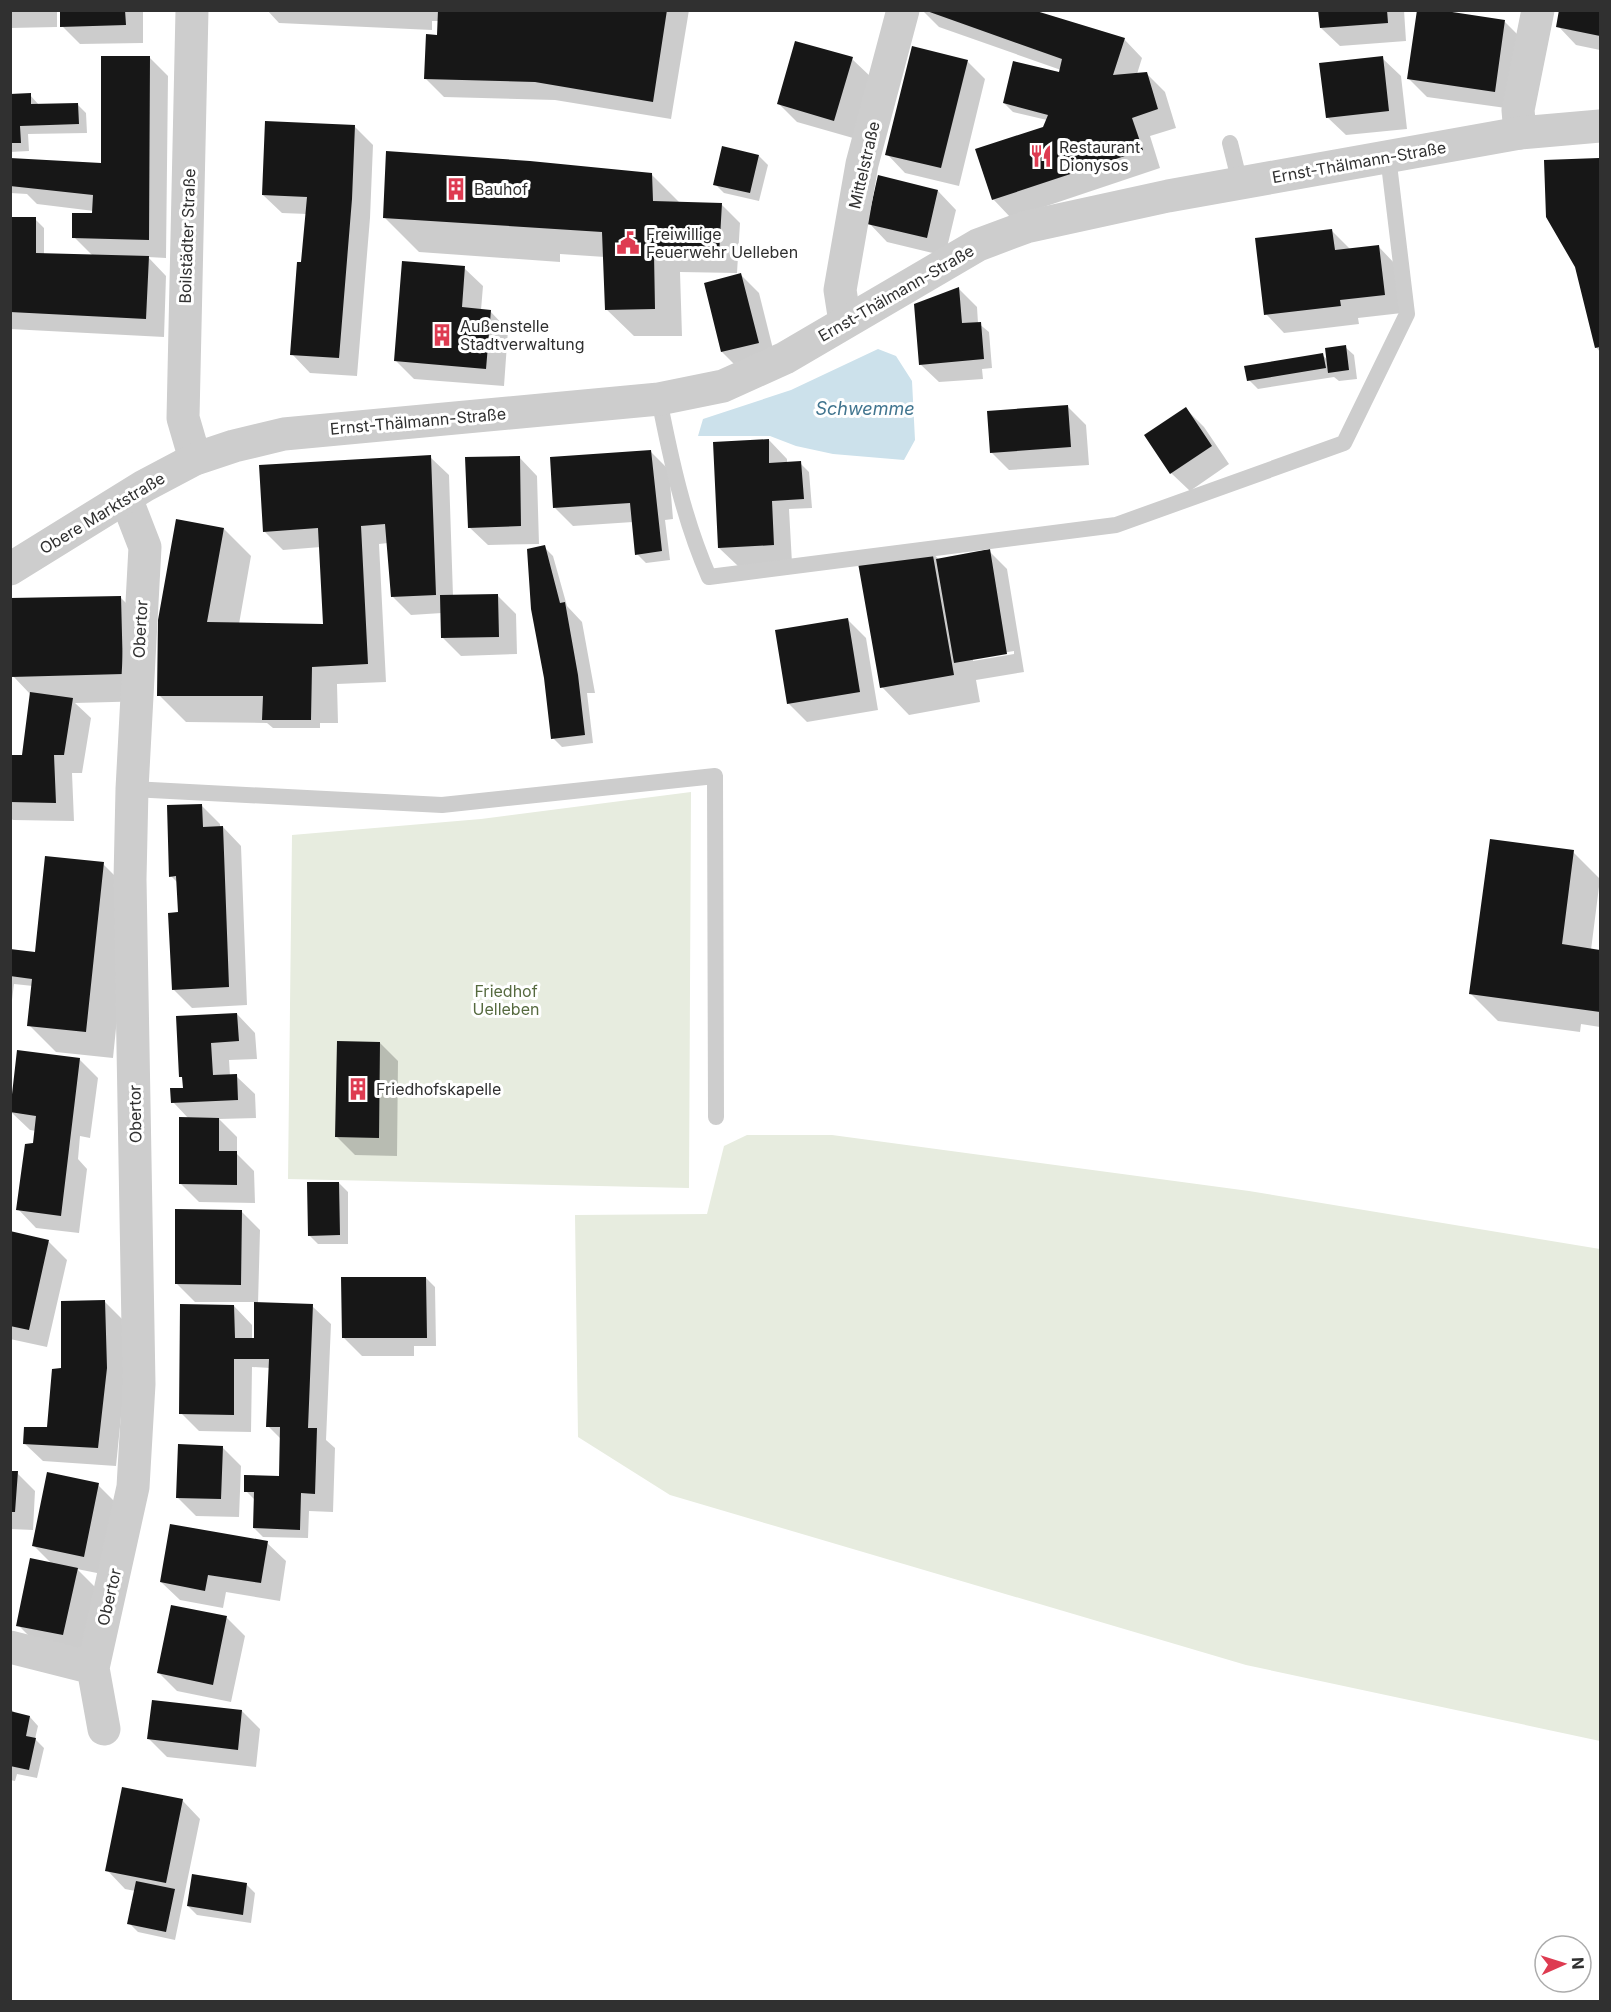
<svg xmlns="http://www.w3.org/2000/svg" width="1611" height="2012" font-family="Inter,sans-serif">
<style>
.green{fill:#e7ecdf}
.water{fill:#cce1eb}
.shadow{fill:#0003;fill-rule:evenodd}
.building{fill:#171717}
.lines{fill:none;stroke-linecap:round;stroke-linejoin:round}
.service{stroke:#cdcdcd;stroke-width:16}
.minor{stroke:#cdcdcd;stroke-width:33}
.tertiary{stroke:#cdcdcd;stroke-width:33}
.labels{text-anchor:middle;stroke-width:6;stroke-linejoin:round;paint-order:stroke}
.poi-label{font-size:16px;fill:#303030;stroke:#fff;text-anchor:start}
.street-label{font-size:16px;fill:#303030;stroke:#fff}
.park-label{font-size:16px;fill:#566a3f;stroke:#fff}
.water-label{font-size:18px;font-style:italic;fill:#41758f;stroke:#fff}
</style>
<rect width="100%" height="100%" fill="#fff"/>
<!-- green -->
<path class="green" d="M 691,792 L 689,1188 L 288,1179 L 292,835 L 481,819 Z
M 747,1135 L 832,1135 L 1249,1191 L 1600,1249 L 1600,1741 L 1246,1665 L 670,1495 L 578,1437 L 575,1215 L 707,1214 L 724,1146 Z"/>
<!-- water -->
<path class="water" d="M 878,349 L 896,356 L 912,381 L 915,440 L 904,460 L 833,454 L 796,446 L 770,436 L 698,436 L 703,419 L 791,390 Z"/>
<!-- shadow -->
<path class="shadow" d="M 10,10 L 57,10 L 57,27 L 10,28 Z
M 62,10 L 143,10 L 143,43 L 80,44 L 62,26 Z
M 267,10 L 689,10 L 671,119 L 555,100 L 444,97 L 425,78 L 438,36 L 439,21 L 432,21 L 432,30 L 279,23 Z
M 922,10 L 1030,10 L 1124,39 L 1142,58 L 1137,74 L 1146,73 L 1165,92 L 1176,128 L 1150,136 L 1160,168 L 1011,218 L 993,199 L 1044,128 L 1047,120 L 1013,112 L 1004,103 L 1060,73 L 1061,70 L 939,27 Z
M 1320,10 L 1404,10 L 1406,41 L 1340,46 L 1321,28 Z
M 1561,10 L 1600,10 L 1600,50 L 1576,45 L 1558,26 Z
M 1505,22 L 1523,40 L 1513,109 L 1427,97 L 1408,78 Z
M 149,57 L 168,76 L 166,258 L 148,257 L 166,276 L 164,337 L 10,329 L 10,218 L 35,219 L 44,228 L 44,255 L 93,256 L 74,237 L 94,215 L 94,211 L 37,204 L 27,194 L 10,193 L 10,159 L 102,164 Z
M 1382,58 L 1401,76 L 1407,129 L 1346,135 L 1327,117 Z
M 852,59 L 871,77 L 853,138 L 797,122 L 779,104 Z
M 967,61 L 985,79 L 959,186 L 905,173 L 887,154 Z
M 10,95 L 30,95 L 39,105 L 77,104 L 86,113 L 87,133 L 28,134 L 29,151 L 10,152 Z
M 354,126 L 373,145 L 370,218 L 357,376 L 310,373 L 292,354 L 307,214 L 282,213 L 263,195 Z
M 759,156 L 768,165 L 759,201 L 724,193 L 715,184 Z
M 1598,159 L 1600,161 L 1600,352 L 1596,347 Z
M 651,174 L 679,202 L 722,205 L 740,223 L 737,273 L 680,272 L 682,336 L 634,336 L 606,309 L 605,257 L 560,254 L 560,262 L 419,252 L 384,217 Z
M 938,191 L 956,210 L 945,256 L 887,242 L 869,223 Z
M 1332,231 L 1350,249 L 1378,246 L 1396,265 L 1402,313 L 1358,318 L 1359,324 L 1284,333 L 1266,314 Z
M 464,268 L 483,286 L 481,310 L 490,311 L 508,330 L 504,386 L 414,379 L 395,360 Z
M 741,275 L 759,293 L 776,361 L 740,370 L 722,352 Z
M 959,289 L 977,307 L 978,323 L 989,332 L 992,368 L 982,369 L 983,379 L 939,382 L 920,364 Z
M 1345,347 L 1354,355 L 1357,379 L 1339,381 L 1334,377 L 1258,389 L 1249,380 L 1322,355 L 1328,360 Z
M 1068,407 L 1086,425 L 1089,465 L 1009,470 L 991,452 Z
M 1186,409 L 1204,427 L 1229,464 L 1190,491 L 1171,473 Z
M 769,440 L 787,459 L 787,463 L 800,463 L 809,472 L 812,508 L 789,509 L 792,563 L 738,566 L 719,548 Z
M 650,451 L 669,470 L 673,519 L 665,520 L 670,560 L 646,563 L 637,554 L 633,522 L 573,526 L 555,508 Z
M 430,457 L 449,475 L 453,596 L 498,596 L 516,614 L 517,654 L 461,656 L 443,638 L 442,613 L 411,615 L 393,597 L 388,543 L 379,544 L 386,682 L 337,684 L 338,723 L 320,723 L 320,728 L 273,728 L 267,723 L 186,722 L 159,695 L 224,529 L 251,556 L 239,624 L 324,626 L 321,547 L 283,550 L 264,531 Z
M 519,457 L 537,476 L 539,544 L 488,545 L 469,527 Z
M 544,547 L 553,556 L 567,606 L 582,622 L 595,693 L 587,693 L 593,743 L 562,747 L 553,738 Z
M 931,551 L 939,560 L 989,551 L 1007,569 L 1024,672 L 976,680 L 980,702 L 909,715 L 882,687 ZM 1014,651 L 1014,654 L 973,661 L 973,658 Z
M 120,597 L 148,625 L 150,701 L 75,703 L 91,718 L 82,773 L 72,773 L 74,821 L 13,820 L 10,818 L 10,756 L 23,757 L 31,695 L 13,676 Z
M 848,620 L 866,638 L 878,710 L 807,722 L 788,703 Z
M 202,806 L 220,824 L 220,827 L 223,827 L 241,846 L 247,1005 L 192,1008 L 173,989 L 180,914 L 178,883 L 171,876 Z
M 1573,852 L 1600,879 L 1591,950 L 1600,951 L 1600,1027 L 1581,1024 L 1580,1032 L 1498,1021 L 1471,994 Z
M 103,864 L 130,891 L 113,1058 L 56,1052 L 29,1025 L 33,986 L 14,984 L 10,1016 L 10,951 L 36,954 Z
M 237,1014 L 255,1033 L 257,1059 L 229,1060 L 230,1076 L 236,1076 L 255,1094 L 256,1118 L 219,1119 L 237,1137 L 237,1154 L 254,1171 L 255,1203 L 199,1202 L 181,1184 L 189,1119 L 173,1102 L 184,1089 L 184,1079 L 181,1076 Z
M 380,1043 L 398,1061 L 397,1156 L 355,1155 L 337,1137 Z
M 79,1059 L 98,1078 L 90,1138 L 80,1136 L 78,1159 L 87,1169 L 79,1233 L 36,1228 L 18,1209 L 38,1147 L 36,1131 L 30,1130 L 11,1112 Z
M 339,1183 L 348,1192 L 348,1244 L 318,1244 L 309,1235 Z
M 241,1211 L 260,1230 L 258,1304 L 312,1306 L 331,1324 L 326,1440 L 335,1448 L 333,1512 L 309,1511 L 308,1538 L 263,1537 L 254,1528 L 255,1500 L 246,1491 L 280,1477 L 281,1439 L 268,1426 L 270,1368 L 252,1367 L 251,1432 L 199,1431 L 181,1413 L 234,1306 L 252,1325 L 252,1340 L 255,1340 L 256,1302 L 195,1302 L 176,1283 Z
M 10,1233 L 49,1242 L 67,1260 L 47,1347 L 10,1339 Z
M 426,1278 L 435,1287 L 436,1346 L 414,1346 L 414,1356 L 362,1356 L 344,1338 Z
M 105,1302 L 123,1320 L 124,1387 L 116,1466 L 43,1461 L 24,1443 L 48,1429 L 63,1370 Z
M 222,1447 L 241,1466 L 239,1517 L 196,1516 L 177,1497 Z
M 10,1472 L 17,1473 L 35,1491 L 33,1530 L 10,1529 Z
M 98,1485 L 116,1503 L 102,1574 L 77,1569 L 95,1587 L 82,1653 L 36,1643 L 18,1625 L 52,1564 L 33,1545 Z
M 267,1543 L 286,1561 L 280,1601 L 226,1592 L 223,1608 L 180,1600 L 161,1582 Z
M 227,1618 L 245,1636 L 231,1702 L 177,1691 L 159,1673 Z
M 10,1708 L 16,1714 L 30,1717 L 38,1726 L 35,1739 L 44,1748 L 37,1778 L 17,1774 L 15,1781 L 10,1780 Z
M 242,1711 L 260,1729 L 256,1767 L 167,1757 L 149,1739 Z
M 182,1800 L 200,1819 L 175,1940 L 138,1932 L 129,1923 L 135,1891 L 125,1889 L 107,1870 Z
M 246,1884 L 255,1893 L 251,1923 L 197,1915 L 188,1906 Z"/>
<!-- building -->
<path class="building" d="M 60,10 L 125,10 L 126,25 L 60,27 Z
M 438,10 L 667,10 L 653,102 L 535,82 L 424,79 L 426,34 L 437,35 Z
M 924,10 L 1033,10 L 1125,38 L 1113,75 L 1147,72 L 1158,109 L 1132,118 L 1143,150 L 992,200 L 975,149 L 1043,127 L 1048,115 L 1003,103 L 1013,61 L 1059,72 L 1062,59 Z
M 1318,10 L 1387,10 L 1388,23 L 1320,28 Z
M 1417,10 L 1439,10 L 1505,20 L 1495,92 L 1407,79 Z
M 1559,10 L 1600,10 L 1600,36 L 1556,27 Z
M 795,41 L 853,57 L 834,121 L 777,104 Z
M 912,46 L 968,60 L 941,168 L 885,155 Z
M 101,56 L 150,56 L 149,240 L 72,238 L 72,213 L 92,213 L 93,195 L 10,186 L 10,158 L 101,163 Z
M 1383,56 L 1389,111 L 1326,118 L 1319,63 Z
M 31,93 L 31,104 L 78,103 L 79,124 L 20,126 L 21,143 L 10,143 L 10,94 Z
M 265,121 L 355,125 L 352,199 L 339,358 L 290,355 L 297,262 L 301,262 L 307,197 L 262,195 Z
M 722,146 L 759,155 L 750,193 L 713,185 Z
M 386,151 L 530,161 L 652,173 L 653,201 L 722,203 L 719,255 L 654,254 L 655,309 L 605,310 L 602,232 L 383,218 Z
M 1599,158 L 1600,347 L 1595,348 L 1575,267 L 1546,217 L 1544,160 Z
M 878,175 L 938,190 L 927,238 L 867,224 Z
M 10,217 L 36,217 L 36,253 L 149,256 L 146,319 L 10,312 Z
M 1332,229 L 1335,250 L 1379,245 L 1385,295 L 1340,300 L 1341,306 L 1264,315 L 1255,238 Z
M 402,261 L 465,266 L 462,307 L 491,310 L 486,369 L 394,361 Z
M 741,273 L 759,343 L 721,352 L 704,283 Z
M 959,287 L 962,323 L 981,322 L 984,359 L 919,365 L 914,304 Z
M 1346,345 L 1349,370 L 1328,373 L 1325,348 Z
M 1323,353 L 1326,368 L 1247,381 L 1244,366 Z
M 1068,405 L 1071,447 L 990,453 L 987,411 Z
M 1186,407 L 1212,446 L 1170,474 L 1144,435 Z
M 769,439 L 769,463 L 801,461 L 804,499 L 772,501 L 774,545 L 718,548 L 713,442 Z
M 651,450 L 662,551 L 635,555 L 630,503 L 553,508 L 550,457 Z
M 431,455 L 436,595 L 391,597 L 385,524 L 361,526 L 368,664 L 312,667 L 311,720 L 262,720 L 263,696 L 157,696 L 158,620 L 176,519 L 224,528 L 207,622 L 323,624 L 318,528 L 263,532 L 259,465 Z
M 520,456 L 521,526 L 468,528 L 465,457 Z
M 545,545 L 560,603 L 565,602 L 578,675 L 585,735 L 551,739 L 544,678 L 531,609 L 527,549 Z
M 990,549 L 1007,654 L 954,663 L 936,559 Z
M 932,550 L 954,675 L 880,688 L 858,563 Z
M 498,594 L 499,637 L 441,638 L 440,595 Z
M 121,596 L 123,674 L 11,677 L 10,598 Z
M 848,618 L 860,692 L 787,704 L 775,630 Z
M 30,692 L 73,698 L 64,755 L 54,755 L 56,803 L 10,802 L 10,755 L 22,755 Z
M 202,804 L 203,827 L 223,826 L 229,987 L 172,990 L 168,913 L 178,912 L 176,876 L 169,877 L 167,805 Z
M 1490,839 L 1574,850 L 1562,944 L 1600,950 L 1600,1012 L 1469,994 Z
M 45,856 L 104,862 L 86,1032 L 27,1026 L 32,979 L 10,976 L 10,949 L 35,952 Z
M 237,1013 L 239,1041 L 211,1043 L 213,1075 L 237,1074 L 238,1100 L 171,1103 L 170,1088 L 183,1088 L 182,1077 L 179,1077 L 176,1016 Z
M 337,1041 L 380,1042 L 379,1138 L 335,1137 Z
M 17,1050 L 80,1058 L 61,1216 L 16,1210 L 25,1144 L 33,1143 L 36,1116 L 10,1112 Z
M 179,1117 L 219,1118 L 219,1151 L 237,1151 L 237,1185 L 179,1184 Z
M 307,1182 L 339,1182 L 340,1235 L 308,1236 Z
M 175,1209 L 242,1210 L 241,1285 L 175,1284 Z
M 10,1231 L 49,1240 L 29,1330 L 10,1326 Z
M 341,1277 L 426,1277 L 427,1338 L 342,1338 Z
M 105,1300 L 107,1368 L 98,1448 L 23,1444 L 24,1427 L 47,1427 L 52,1369 L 61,1368 L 61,1301 Z
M 254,1302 L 313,1304 L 308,1428 L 317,1428 L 315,1494 L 301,1493 L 300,1530 L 253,1528 L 254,1492 L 244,1492 L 244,1475 L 279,1476 L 280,1427 L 266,1427 L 269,1359 L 234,1359 L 234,1415 L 179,1414 L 180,1304 L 234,1305 L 235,1338 L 254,1338 Z
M 178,1444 L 223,1446 L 221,1499 L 176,1498 Z
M 10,1471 L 18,1471 L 15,1512 L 10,1512 Z
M 47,1472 L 99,1483 L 84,1557 L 32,1546 Z
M 170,1524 L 268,1541 L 261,1583 L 208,1575 L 205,1591 L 160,1582 Z
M 30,1558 L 78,1568 L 63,1635 L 16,1626 Z
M 171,1605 L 227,1616 L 213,1685 L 157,1673 Z
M 152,1700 L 242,1710 L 238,1750 L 147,1739 Z
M 10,1711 L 30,1716 L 26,1736 L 36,1738 L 29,1770 L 10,1766 Z
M 122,1787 L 183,1799 L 166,1883 L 105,1871 Z
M 192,1874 L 247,1883 L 243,1915 L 187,1906 Z
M 136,1881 L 175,1889 L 166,1932 L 127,1924 Z"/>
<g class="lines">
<!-- service -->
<path class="service" d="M 1230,143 L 1240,183
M 659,399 C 671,460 684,520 709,577 L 1116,525 L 1344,443 L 1407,314 L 1388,156
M 132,789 L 442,805 L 715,776 L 716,1117"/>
<!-- minor -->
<path class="minor" d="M 192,10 L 183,418 L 195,459
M 1520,133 L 1518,110 L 1538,10
M 845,322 L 840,290 L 862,164 L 903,10
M 10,1647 L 93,1668
M 104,1729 L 93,1668 L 133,1487 L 139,1384 L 130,879 L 132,789 L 145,547 L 126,498"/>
<!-- tertiary -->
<path class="tertiary" d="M 10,569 L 144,486 L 195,459 L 234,446 L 284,434 L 659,399 L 723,386 L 785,358 L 978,245 L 1026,227 L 1168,196 L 1520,133 L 1600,126"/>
</g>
<!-- icons -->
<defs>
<g id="restaurant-bare" transform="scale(1.8)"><path d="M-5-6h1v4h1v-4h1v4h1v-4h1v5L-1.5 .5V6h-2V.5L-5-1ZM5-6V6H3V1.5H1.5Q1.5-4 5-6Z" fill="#de3b51" stroke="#fff" stroke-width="2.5" paint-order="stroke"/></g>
<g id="building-bare" transform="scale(1.8)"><path d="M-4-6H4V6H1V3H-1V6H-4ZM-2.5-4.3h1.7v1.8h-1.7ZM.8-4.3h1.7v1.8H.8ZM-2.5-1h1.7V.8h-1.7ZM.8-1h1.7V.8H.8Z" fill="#de3b51" stroke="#fff" stroke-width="2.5" paint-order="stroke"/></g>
<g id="civic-bare" transform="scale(1.8)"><path d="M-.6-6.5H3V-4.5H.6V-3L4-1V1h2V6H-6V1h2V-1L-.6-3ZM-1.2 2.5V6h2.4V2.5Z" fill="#de3b51" stroke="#fff" stroke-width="2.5" paint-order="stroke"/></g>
</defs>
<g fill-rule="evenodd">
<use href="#restaurant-bare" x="1041" y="156"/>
<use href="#building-bare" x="456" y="189"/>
<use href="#civic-bare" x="628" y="243"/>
<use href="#building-bare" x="442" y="335"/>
<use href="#building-bare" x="358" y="1089"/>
</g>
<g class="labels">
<!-- poi labels -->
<g class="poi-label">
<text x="1059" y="153">Restaurant<tspan x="1059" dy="18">Dionysos</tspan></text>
<text x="474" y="195">Bauhof</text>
<text x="646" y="240">Freiwillige<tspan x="646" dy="18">Feuerwehr Uelleben</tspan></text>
<text x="460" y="332">Außenstelle<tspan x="460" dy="18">Stadtverwaltung</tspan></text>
<text x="376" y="1095">Friedhofskapelle</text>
</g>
<!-- street labels -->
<g class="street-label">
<text transform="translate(1359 162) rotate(-10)" y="6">Ernst-Thälmann-Straße</text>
<text transform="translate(864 165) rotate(-77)" y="6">Mittelstraße</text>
<text transform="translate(187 236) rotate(-88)" y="6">Boilstädter Straße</text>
<text transform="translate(896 293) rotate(-30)" y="6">Ernst-Thälmann-Straße</text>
<text transform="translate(418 421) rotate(-5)" y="6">Ernst-Thälmann-Straße</text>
<text transform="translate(102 513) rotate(-31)" y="6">Obere Marktstraße</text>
<text transform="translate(140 629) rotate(-87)" y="6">Obertor</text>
<text transform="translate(135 1114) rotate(-91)" y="6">Obertor</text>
<text transform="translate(109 1597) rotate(-77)" y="6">Obertor</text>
</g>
<!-- park labels -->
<g class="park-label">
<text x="506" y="997">Friedhof<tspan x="506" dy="18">Uelleben</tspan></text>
</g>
<!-- water labels -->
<g class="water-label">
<text x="865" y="415">Schwemme</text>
</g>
</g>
<!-- border -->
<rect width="1611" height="2012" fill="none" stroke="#303030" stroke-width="24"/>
<!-- north arrow -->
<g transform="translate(1563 1964) rotate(87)"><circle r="28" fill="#ffffff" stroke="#acacac" stroke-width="1.5"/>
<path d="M0-4.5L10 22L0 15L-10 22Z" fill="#de3b51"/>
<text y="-9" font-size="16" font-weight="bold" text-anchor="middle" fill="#303030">N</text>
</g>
</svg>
